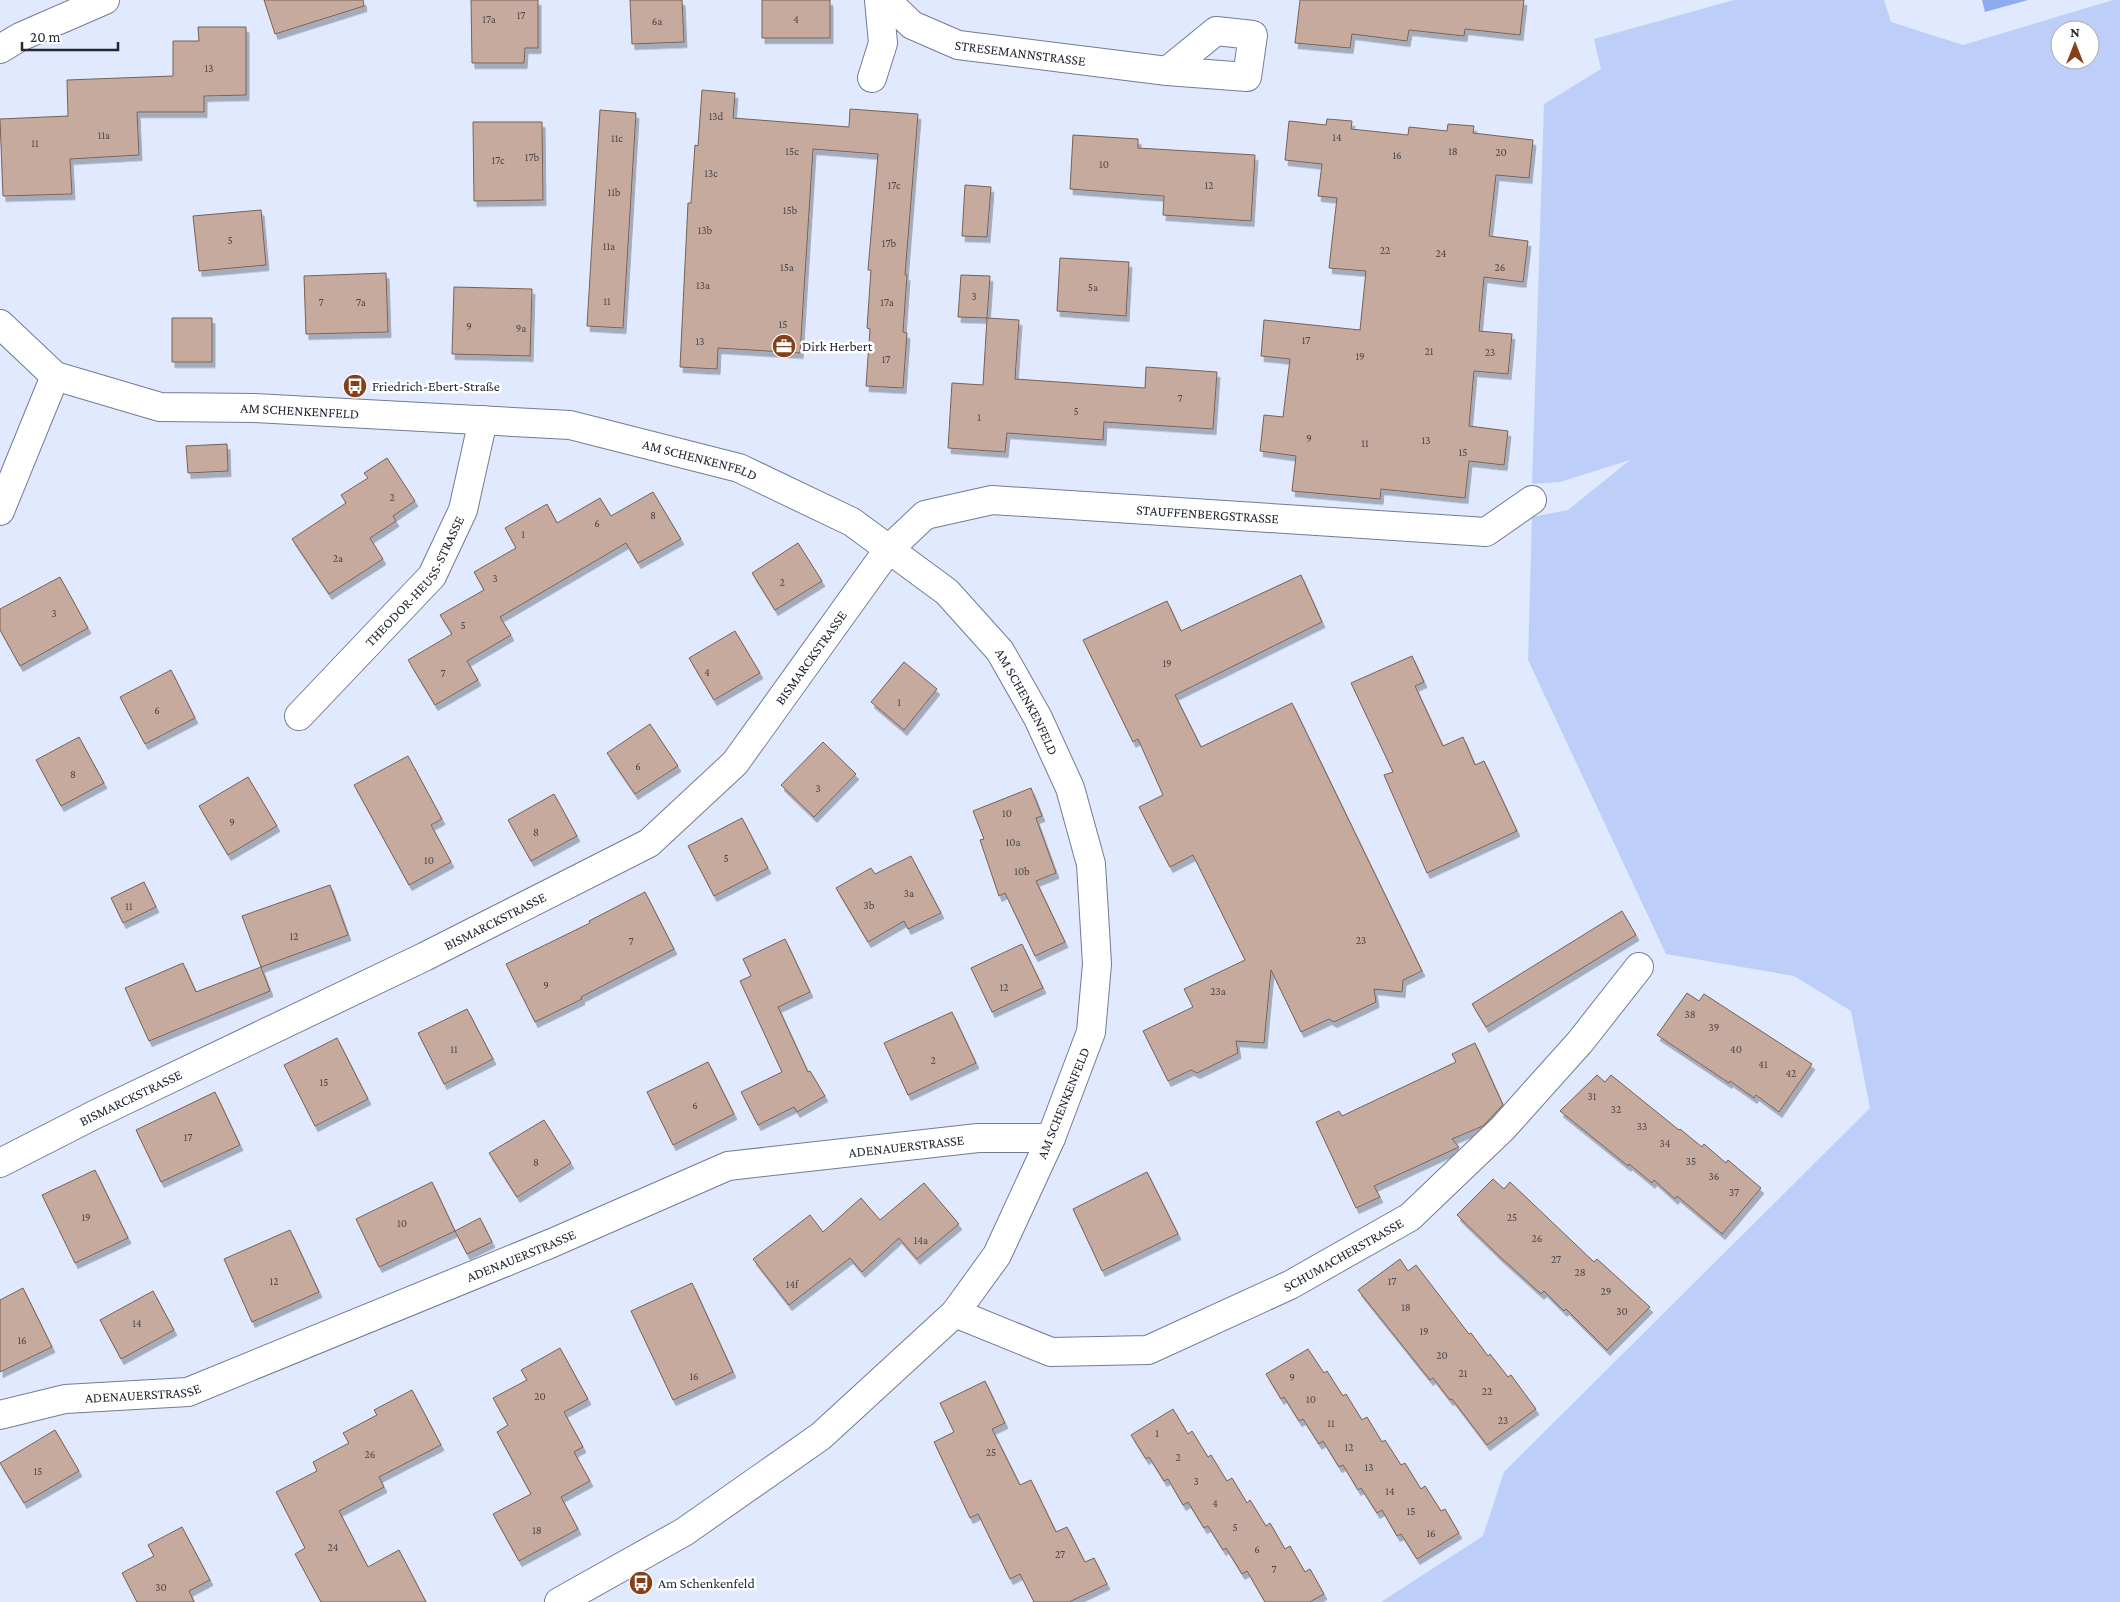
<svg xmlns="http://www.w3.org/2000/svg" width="2120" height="1602" font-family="'Crimson Pro',serif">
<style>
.green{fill:#bdcff9;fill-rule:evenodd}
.water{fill:#8eaaf0}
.building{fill:#c6aa9d;stroke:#796054;filter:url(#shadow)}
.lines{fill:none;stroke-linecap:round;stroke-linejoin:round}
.minor-casing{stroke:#727c94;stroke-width:30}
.minor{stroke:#fff;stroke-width:28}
.labels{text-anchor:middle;stroke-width:5;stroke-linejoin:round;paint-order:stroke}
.number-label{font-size:11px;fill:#4c484d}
.street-label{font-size:14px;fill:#242832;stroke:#fff}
.poi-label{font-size:14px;fill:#242832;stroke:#fff;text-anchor:start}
</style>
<defs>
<filter id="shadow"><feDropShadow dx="3" dy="5.5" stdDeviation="0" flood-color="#0004"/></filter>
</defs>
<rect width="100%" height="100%" fill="#e0e9fe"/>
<!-- green -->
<path class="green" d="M 1734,0 L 1884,0 L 1891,22 L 1963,45 L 2113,0 L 2120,0 L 2120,1602 L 1381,1602 L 1483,1536 L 1504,1472 L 1870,1108 L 1851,1011 L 1794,976 L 1666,954 L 1528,660 L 1532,517 L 1568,510 L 1630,460 L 1560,482 L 1532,484 L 1544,104 L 1601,69 L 1594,39 ZM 2060,30 L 2090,30 L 2090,60 L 2060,60 Z"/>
<!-- water -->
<path class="water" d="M 1982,0 L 2028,0 L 1985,12 Z"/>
<!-- building -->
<path class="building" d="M 264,0 L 363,0 L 364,6 L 275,34 Z
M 471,0 L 538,0 L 538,48 L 525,48 L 524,63 L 472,63 Z
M 630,0 L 682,0 L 684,42 L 632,44 Z
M 762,0 L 830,0 L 830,38 L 762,38 Z
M 1300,0 L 1524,0 L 1520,35 L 1465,29 L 1464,36 L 1409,30 L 1407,41 L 1352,34 L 1350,48 L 1295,43 Z
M 198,27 L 246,27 L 246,95 L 204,96 L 204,112 L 137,112 L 139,155 L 70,159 L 72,194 L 3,196 L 0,119 L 68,116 L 67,80 L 173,76 L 173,41 L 199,41 Z
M 702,90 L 735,93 L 733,118 L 849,127 L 850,109 L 918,114 L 905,275 L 907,275 L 903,332 L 907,333 L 903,388 L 866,386 L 870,329 L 867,328 L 871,270 L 868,270 L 878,154 L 813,149 L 800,353 L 718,348 L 717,369 L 680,367 L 688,203 L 691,203 L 695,145 L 698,146 Z
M 600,110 L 636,113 L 623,328 L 587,326 Z
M 1327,119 L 1352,121 L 1351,129 L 1408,135 L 1409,127 L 1447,131 L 1448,124 L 1474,126 L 1473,133 L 1533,140 L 1529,178 L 1496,175 L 1489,236 L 1528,241 L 1523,282 L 1484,277 L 1479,331 L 1512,334 L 1508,374 L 1474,371 L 1469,426 L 1508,431 L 1504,465 L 1469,461 L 1465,498 L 1381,489 L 1380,499 L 1292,491 L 1296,456 L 1260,451 L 1264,415 L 1283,417 L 1290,359 L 1261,356 L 1264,320 L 1360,330 L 1366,271 L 1329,268 L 1337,198 L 1318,196 L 1322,164 L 1285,160 L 1289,121 L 1326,125 Z
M 473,122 L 542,122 L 543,200 L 474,201 Z
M 1073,135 L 1138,139 L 1138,148 L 1255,155 L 1251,221 L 1163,215 L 1164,196 L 1070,189 Z
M 965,185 L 991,187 L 987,237 L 962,236 Z
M 261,210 L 266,265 L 199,271 L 193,216 Z
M 1060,258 L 1129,262 L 1126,316 L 1057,311 Z
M 386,273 L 388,332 L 306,334 L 304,276 Z
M 961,275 L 990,276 L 987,318 L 958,317 Z
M 454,287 L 532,289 L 530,356 L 452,354 Z
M 172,318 L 212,318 L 212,362 L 172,362 Z
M 987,318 L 1019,320 L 1015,379 L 1145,388 L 1146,367 L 1217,372 L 1213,429 L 1104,422 L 1103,440 L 1007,433 L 1005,452 L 948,448 L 952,383 L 983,385 Z
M 227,444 L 228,471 L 188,473 L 186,446 Z
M 387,458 L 415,501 L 393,516 L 396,521 L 370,538 L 383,559 L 329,594 L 292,539 L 346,503 L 341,495 L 368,478 L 364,473 Z
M 653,492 L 681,539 L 638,563 L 626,543 L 500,617 L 511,635 L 467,661 L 478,680 L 435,705 L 408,660 L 452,634 L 440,615 L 484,590 L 474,572 L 516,548 L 505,528 L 547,504 L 557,523 L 600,498 L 611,516 Z
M 798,543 L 822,581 L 775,610 L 752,573 Z
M 1301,575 L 1322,622 L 1175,695 L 1201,747 L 1292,703 L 1422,971 L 1403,980 L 1402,992 L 1374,989 L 1376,1002 L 1334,1022 L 1329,1019 L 1301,1032 L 1271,970 L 1264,1043 L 1236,1041 L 1238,1053 L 1197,1073 L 1191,1070 L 1168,1081 L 1143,1031 L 1193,1007 L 1184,989 L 1245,960 L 1193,855 L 1170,867 L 1162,852 L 1139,807 L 1163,795 L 1138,739 L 1133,742 L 1083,640 L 1167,601 L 1181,631 Z
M 60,577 L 88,628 L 20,666 L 0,630 L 0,609 Z
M 735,631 L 760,673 L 714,700 L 689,658 Z
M 1412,656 L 1424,682 L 1415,686 L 1443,746 L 1463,737 L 1475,765 L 1484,761 L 1517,831 L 1427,873 L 1384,775 L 1393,772 L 1351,683 Z
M 904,662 L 937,689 L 904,730 L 871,702 Z
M 171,670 L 195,718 L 145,744 L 120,697 Z
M 650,724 L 678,766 L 635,794 L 607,753 Z
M 79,737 L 104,783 L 61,806 L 36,760 Z
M 823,742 L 856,774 L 814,817 L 781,785 Z
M 408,756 L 442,819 L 431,825 L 451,862 L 409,885 L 354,785 Z
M 248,777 L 277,826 L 228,855 L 199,806 Z
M 1031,788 L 1042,816 L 1036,818 L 1056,873 L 1036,881 L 1065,942 L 1035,956 L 1005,893 L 999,896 L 980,840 L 984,839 L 973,811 Z
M 554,794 L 577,836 L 531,861 L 508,820 Z
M 742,818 L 768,868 L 714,896 L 688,846 Z
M 911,856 L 941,913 L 908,929 L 904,921 L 868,942 L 836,888 L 871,868 L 875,874 Z
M 144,882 L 156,907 L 123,923 L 111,898 Z
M 330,885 L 348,935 L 261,967 L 242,916 Z
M 645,892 L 674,949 L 581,997 L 582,999 L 535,1022 L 506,964 L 590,923 L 589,921 Z
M 1622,911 L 1636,935 L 1486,1027 L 1472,1004 Z
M 785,939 L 810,992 L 778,1007 L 808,1072 L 810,1071 L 825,1096 L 797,1112 L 794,1107 L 758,1125 L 741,1092 L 782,1072 L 740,981 L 751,976 L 743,959 Z
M 1022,944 L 1043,988 L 992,1012 L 971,968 Z
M 183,963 L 196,992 L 261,967 L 270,991 L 149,1041 L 125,988 Z
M 1687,993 L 1699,1001 L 1704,994 L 1812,1064 L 1779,1112 L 1756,1095 L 1754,1098 L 1730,1081 L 1729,1083 L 1657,1035 Z
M 467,1009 L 493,1059 L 444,1084 L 418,1033 Z
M 952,1012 L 976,1063 L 908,1095 L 884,1043 Z
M 337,1038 L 368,1099 L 315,1126 L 284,1065 Z
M 1475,1043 L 1503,1105 L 1483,1126 L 1452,1139 L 1459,1147 L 1374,1186 L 1380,1197 L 1356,1208 L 1316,1122 L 1339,1111 L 1342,1116 L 1456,1062 L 1452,1054 Z
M 708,1062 L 734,1114 L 673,1145 L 647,1092 Z
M 1597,1075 L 1605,1082 L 1611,1075 L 1679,1130 L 1680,1129 L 1702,1147 L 1704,1144 L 1726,1163 L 1728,1160 L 1761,1188 L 1722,1234 L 1677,1196 L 1675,1199 L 1654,1180 L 1652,1183 L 1629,1164 L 1628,1166 L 1560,1111 Z
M 215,1092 L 240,1145 L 161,1182 L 136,1130 Z
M 544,1120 L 571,1163 L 517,1197 L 489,1153 Z
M 95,1170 L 128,1238 L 75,1263 L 42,1195 Z
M 1147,1172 L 1178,1234 L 1102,1271 L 1073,1209 Z
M 1493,1179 L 1504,1189 L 1510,1182 L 1594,1262 L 1597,1259 L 1650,1307 L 1607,1350 L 1566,1309 L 1564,1311 L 1544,1291 L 1541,1294 L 1498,1255 L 1457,1215 Z
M 432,1182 L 455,1231 L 379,1267 L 356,1219 Z
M 924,1183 L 959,1224 L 917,1259 L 899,1238 L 862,1272 L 850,1258 L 789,1305 L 753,1259 L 810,1215 L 823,1232 L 861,1198 L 880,1220 Z
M 480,1218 L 492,1242 L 467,1254 L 455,1231 Z
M 290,1230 L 319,1292 L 252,1322 L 224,1259 Z
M 1400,1259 L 1408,1271 L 1416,1265 L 1469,1334 L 1471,1333 L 1488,1356 L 1490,1354 L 1508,1377 L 1511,1375 L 1536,1409 L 1487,1445 L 1452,1399 L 1450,1400 L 1433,1378 L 1430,1380 L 1358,1290 Z
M 692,1283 L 733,1372 L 673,1400 L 631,1311 Z
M 23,1288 L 52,1347 L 0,1372 L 0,1300 Z
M 153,1291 L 174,1330 L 121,1359 L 100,1320 Z
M 560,1348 L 588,1399 L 564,1412 L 583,1447 L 574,1452 L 590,1481 L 561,1497 L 578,1529 L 519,1561 L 493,1514 L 531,1494 L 497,1432 L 508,1425 L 493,1398 L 527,1380 L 521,1370 Z
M 1308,1349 L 1324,1373 L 1327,1371 L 1343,1396 L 1346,1394 L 1362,1420 L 1367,1417 L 1382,1442 L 1385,1440 L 1401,1465 L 1405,1463 L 1421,1489 L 1425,1486 L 1441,1511 L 1445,1509 L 1459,1533 L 1417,1559 L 1401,1534 L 1397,1536 L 1382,1510 L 1377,1513 L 1361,1488 L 1358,1490 L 1343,1465 L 1339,1467 L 1323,1441 L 1319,1444 L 1303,1419 L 1299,1421 L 1284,1397 L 1281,1399 L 1266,1374 Z
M 985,1381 L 1005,1423 L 992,1429 L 1020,1485 L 1031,1480 L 1056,1532 L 1067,1527 L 1085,1562 L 1094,1558 L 1107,1584 L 1069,1602 L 1034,1602 L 1020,1574 L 1010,1579 L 978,1514 L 970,1518 L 934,1442 L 954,1432 L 940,1403 Z
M 412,1390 L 441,1445 L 379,1477 L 384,1487 L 339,1511 L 368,1567 L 399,1550 L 426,1602 L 321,1602 L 295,1554 L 305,1548 L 276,1492 L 317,1471 L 313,1462 L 349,1443 L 343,1433 L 377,1415 L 374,1410 Z
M 1173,1409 L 1188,1434 L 1192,1431 L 1208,1457 L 1211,1455 L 1227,1481 L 1232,1478 L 1247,1503 L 1250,1500 L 1266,1526 L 1270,1523 L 1285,1549 L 1290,1546 L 1305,1572 L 1310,1569 L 1324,1594 L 1310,1602 L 1265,1602 L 1247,1571 L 1242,1574 L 1226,1548 L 1223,1550 L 1208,1526 L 1204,1528 L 1188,1502 L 1183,1505 L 1168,1479 L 1164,1481 L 1149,1457 L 1146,1459 L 1131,1435 Z
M 55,1430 L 79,1471 L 24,1503 L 0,1463 Z
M 182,1527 L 210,1580 L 189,1591 L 194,1602 L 137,1602 L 122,1573 L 154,1556 L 148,1545 Z"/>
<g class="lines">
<!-- minor casing -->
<g class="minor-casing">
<g id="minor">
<path id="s1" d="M 886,0 L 912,25 L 958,45 L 1167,71 L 1247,77 L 1253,35 L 1216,31 L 1167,71"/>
<path d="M 0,49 L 20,37 L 105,0"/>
<path d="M 872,78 L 883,43 L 879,0"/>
<path id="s2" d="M 0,324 L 55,376 L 160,407 L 254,408 L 570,425 L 739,468 L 852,522 L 947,592 L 1000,651 L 1038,718 L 1070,788 L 1091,864 L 1097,964 L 1091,1032 L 1051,1138 L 997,1255 L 955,1313 L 821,1436 L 684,1532 L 559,1602"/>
<path d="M 0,511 L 55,376"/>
<path id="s3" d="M 299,716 L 432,576 L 463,510 L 483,420"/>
<path id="s4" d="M 0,1163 L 94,1115 L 424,957 L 649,843 L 735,763 L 888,550 L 925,515 L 992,500 L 1486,532 L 1532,500"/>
<path id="s5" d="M 955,1313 L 1051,1352 L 1148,1350 L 1290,1285 L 1410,1217 L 1503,1128 L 1580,1042 L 1639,967"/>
<path id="s6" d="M 0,1415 L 65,1399 L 188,1392 L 552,1243 L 728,1166 L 978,1138 L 1051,1138"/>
</g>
</g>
<!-- minor -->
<use href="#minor" class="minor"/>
</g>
<!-- icons -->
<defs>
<g id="office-disc" transform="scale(1.25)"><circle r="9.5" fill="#864018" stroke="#fff"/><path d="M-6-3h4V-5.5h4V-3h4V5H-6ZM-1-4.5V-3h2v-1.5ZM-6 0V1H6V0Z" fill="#fff"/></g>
<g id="bus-disc" transform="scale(1.25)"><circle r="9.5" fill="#864018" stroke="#fff"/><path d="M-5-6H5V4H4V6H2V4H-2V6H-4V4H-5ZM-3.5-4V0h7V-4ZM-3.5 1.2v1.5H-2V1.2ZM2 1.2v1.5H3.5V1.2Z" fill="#fff"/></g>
</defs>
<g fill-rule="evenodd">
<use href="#office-disc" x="784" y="346"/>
<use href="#bus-disc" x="355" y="386"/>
<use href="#bus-disc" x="641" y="1583"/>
</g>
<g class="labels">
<!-- number labels -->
<g class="number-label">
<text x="521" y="19">17</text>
<text x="489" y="23">17a</text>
<text x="796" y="23">4</text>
<text x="657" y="25">6a</text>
<text x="209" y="72">13</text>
<text x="716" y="120">13d</text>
<text x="104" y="139">11a</text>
<text x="1337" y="141">14</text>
<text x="617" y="142">11c</text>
<text x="35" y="147">11</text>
<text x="792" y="155">15c</text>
<text x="1453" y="155">18</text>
<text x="1501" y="156">20</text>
<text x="1397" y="159">16</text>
<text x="532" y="161">17b</text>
<text x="498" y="164">17c</text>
<text x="1104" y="168">10</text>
<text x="711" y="177">13c</text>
<text x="894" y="189">17c</text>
<text x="1209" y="189">12</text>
<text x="614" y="196">11b</text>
<text x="790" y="214">15b</text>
<text x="705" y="234">13b</text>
<text x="230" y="244">5</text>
<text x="889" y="247">17b</text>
<text x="609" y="250">11a</text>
<text x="1385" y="254">22</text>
<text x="1441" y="257">24</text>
<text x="787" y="271">15a</text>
<text x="1500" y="271">26</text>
<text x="703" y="289">13a</text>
<text x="1093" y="291">5a</text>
<text x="974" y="300">3</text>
<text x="607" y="305">11</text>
<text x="321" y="306">7</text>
<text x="361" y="306">7a</text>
<text x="887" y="306">17a</text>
<text x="783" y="328">15</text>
<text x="469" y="330">9</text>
<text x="521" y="332">9a</text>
<text x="1306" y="344">17</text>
<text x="700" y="345">13</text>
<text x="1429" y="355">21</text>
<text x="1490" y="356">23</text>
<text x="1360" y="360">19</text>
<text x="886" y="363">17</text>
<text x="1180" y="402">7</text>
<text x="1076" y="415">5</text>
<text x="979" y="421">1</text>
<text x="1309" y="442">9</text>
<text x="1426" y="444">13</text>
<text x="1365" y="447">11</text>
<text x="1463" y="456">15</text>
<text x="392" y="501">2</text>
<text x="653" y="519">8</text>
<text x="597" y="527">6</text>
<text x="523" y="538">1</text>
<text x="338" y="562">2a</text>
<text x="495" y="582">3</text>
<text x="782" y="586">2</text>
<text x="54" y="617">3</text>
<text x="463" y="629">5</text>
<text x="1167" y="667">19</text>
<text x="707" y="676">4</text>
<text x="443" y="677">7</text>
<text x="899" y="706">1</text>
<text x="157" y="714">6</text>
<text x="638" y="770">6</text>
<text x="73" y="778">8</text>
<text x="818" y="792">3</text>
<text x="1007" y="817">10</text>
<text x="232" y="826">9</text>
<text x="536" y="836">8</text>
<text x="1013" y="846">10a</text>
<text x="726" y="862">5</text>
<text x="429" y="864">10</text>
<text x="1022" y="875">10b</text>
<text x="909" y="897">3a</text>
<text x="869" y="909">3b</text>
<text x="129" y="910">11</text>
<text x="294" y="940">12</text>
<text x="1361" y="944">23</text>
<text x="631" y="945">7</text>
<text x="546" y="989">9</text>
<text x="1004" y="991">12</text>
<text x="1218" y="995">23a</text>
<text x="1690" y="1018">38</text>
<text x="1714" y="1031">39</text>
<text x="454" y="1053">11</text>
<text x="1736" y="1053">40</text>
<text x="933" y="1064">2</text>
<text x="1763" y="1068">41</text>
<text x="1791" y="1077">42</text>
<text x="324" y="1086">15</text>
<text x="1592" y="1100">31</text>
<text x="695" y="1109">6</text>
<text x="1616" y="1113">32</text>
<text x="1642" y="1130">33</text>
<text x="188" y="1141">17</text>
<text x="1665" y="1147">34</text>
<text x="1691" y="1165">35</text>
<text x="536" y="1166">8</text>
<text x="1714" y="1180">36</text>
<text x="1734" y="1196">37</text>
<text x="86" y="1221">19</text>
<text x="1512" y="1221">25</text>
<text x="402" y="1227">10</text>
<text x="1537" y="1242">26</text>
<text x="921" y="1244">14a</text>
<text x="1556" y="1263">27</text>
<text x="1580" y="1276">28</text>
<text x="274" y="1285">12</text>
<text x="1392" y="1285">17</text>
<text x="792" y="1288">14f</text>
<text x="1606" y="1295">29</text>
<text x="1406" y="1311">18</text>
<text x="1622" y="1315">30</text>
<text x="137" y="1327">14</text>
<text x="1424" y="1335">19</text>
<text x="22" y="1344">16</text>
<text x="1442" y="1359">20</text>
<text x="1463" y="1377">21</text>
<text x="694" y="1380">16</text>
<text x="1292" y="1381">9</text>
<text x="1487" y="1395">22</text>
<text x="540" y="1400">20</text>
<text x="1311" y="1403">10</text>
<text x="1503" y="1424">23</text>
<text x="1331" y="1427">11</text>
<text x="1157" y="1437">1</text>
<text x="1349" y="1451">12</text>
<text x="991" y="1456">25</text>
<text x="370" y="1458">26</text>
<text x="1178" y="1461">2</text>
<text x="1369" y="1471">13</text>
<text x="38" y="1475">15</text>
<text x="1196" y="1485">3</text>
<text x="1390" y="1495">14</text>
<text x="1215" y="1507">4</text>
<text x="1411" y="1515">15</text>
<text x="1235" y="1531">5</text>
<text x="537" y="1534">18</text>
<text x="1431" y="1537">16</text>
<text x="333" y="1551">24</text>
<text x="1257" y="1553">6</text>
<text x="1060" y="1558">27</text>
<text x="1274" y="1573">7</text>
<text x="161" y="1591">30</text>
</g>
<!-- street labels -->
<g class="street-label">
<text dy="5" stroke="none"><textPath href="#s1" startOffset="149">STRESEMANNSTRASSE</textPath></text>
<text dy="5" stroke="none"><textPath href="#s2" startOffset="325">AM SCHENKENFELD</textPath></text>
<text dy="5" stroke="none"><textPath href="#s2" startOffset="730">AM SCHENKENFELD</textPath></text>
<text dy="5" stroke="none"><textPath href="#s4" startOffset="1439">STAUFFENBERGSTRASSE</textPath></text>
<text dy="5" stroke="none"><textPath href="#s3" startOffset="179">THEODOR-HEUSS-STRASSE</textPath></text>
<text dy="5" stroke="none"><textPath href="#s4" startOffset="971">BISMARCKSTRASSE</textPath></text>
<text dy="5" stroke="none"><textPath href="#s2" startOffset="1150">AM SCHENKENFELD</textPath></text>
<text dy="5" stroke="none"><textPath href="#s4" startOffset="551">BISMARCKSTRASSE</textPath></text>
<text dy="5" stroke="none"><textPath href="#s4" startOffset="146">BISMARCKSTRASSE</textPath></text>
<text transform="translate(1063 1103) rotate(-68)" y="5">AM SCHENKENFELD</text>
<text dy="5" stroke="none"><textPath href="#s6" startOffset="955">ADENAUERSTRASSE</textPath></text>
<text dy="5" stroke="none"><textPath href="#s6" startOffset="550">ADENAUERSTRASSE</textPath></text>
<text dy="5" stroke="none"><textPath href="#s5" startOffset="418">SCHUMACHERSTRASSE</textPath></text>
<text dy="5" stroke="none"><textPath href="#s6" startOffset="145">ADENAUERSTRASSE</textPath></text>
</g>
<!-- poi labels -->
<g class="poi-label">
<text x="802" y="351">Dirk Herbert</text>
<text x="372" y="391">Friedrich-Ebert-Straße</text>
<text x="658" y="1588">Am Schenkenfeld</text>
</g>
</g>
<!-- north arrow -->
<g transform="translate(2075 45)"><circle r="24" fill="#ffffff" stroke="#a7a9ad"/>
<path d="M0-4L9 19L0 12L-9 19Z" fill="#864018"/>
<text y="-8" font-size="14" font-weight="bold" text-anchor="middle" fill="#242832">N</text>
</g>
<!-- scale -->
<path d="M22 42v8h96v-8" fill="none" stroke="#242832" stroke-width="2.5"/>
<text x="30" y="42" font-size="15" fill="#242832" stroke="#ffffff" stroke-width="4" paint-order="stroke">20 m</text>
</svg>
